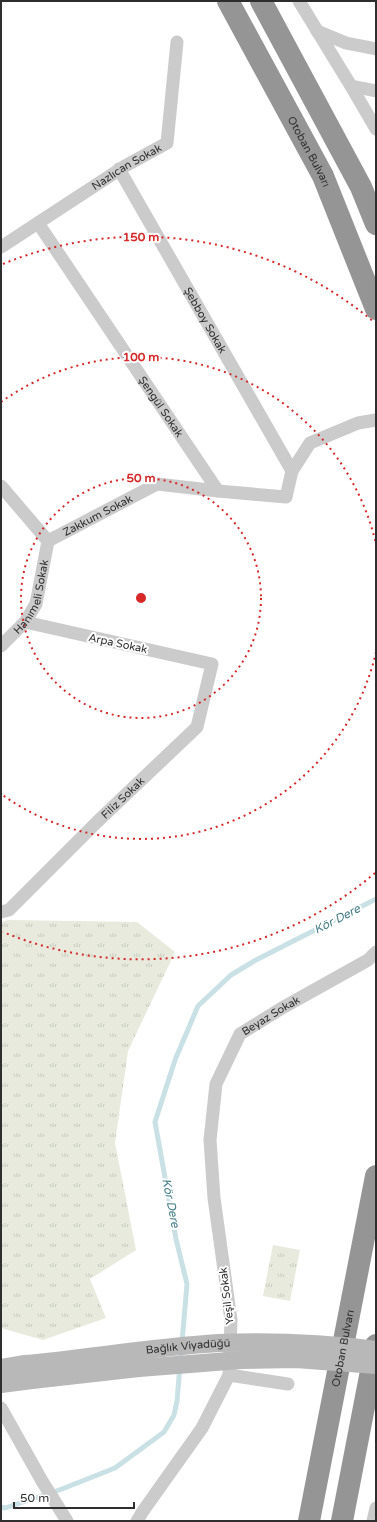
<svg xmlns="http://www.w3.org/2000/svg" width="377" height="1522" font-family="'Varela Round',sans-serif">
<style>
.grass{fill:url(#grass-tufts)}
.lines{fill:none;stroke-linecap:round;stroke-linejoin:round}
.stream{stroke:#c9e1e5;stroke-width:5}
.street{stroke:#cbcbcb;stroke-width:13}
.secondary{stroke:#b8b8b8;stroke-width:18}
.highway{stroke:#959595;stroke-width:22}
.secondary-bridge{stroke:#b8b8b8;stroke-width:18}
.ring{fill:none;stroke:#d62828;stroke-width:2;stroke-dasharray:2 4}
.labels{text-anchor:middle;stroke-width:4;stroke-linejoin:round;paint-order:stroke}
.street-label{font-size:11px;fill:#2e2e2e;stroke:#fff}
.water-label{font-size:12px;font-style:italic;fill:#457d87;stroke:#fff}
.centre{fill:#d62828;stroke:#fff;stroke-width:2}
.ring-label{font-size:12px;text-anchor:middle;font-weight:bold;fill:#d62828;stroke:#fff;stroke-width:4;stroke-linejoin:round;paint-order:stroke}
</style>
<defs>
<pattern id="grass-tufts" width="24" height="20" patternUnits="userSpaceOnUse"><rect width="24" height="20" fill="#e7eadd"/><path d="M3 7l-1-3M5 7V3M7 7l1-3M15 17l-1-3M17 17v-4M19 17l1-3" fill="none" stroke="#c6c9be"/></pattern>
</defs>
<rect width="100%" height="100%" fill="#fff"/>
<!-- grass -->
<path class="grass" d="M 8,920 L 137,922 L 175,952 L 128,1051 L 115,1143 L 136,1250 L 90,1279 L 106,1318 L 43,1340 L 1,1328 L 1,922 Z
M 273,1245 L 300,1250 L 290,1301 L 263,1296 Z"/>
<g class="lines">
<!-- stream -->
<path class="stream" d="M 1,1507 L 5,1508 L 62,1489 L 115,1468 L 164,1432 L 174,1415 L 177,1401 L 187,1284 L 176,1239 L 155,1122 L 175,1060 L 198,1006 L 231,975 L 256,960 L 376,899"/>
<!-- street -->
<g class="street">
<path d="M 299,1 L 351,86 L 376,129"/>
<path d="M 317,31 L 346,43 L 376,49"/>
<path d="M 351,86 L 376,91"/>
<path id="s1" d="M 119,169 L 292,471"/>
<path id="s2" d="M 38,223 L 218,491"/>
<path id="s3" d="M 1,247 L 125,166 L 167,143 L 177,42"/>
<path d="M 1,486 L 48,541"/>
<path id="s4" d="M 48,541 L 157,484 L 218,491 L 286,497 L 292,471 L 310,443 L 358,423 L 376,420"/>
<path id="s5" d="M 1,646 L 25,622 L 36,604 L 48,541"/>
<path id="s6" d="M 1,912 L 9,910 L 97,822 L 197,727 L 212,664 L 25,622"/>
<path d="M 229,1375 L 288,1384"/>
<path d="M 1,1408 L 42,1481 L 67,1521"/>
<path id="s7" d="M 137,1521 L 143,1511 L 202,1428 L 229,1375 L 231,1320 L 214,1198 L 210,1140 L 216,1084 L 240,1034 L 282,1008 L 368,960 L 376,952"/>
<path d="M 373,1521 L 376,1508"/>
</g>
<!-- secondary -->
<path class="secondary" d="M 1,1368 L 25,1364
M 1,1384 L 32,1380"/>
<!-- highway -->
<g class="highway">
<path id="s8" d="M 228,1 L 323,176 L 376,309"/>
<path d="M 261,1 L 361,187 L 376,224"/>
<path id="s9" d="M 309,1521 L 376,1176"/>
<path d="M 342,1521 L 376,1345"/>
</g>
<!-- secondary-bridge -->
<g class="secondary-bridge">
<path id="s10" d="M 25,1364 C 89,1358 154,1347 218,1343 C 271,1341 324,1343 376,1350"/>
<path d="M 32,1380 L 139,1368 L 241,1360 L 296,1359 L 376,1365"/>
</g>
</g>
<!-- distance rings -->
<g class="ring">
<circle cx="141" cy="598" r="120"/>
<path d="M376 652A241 241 0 0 1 1 794M1 402A241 241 0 0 1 376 544"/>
<path d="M375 873A361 361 0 0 1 3 932M3 264A361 361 0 0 1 375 323"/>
</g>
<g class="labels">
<!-- street labels -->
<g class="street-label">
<text dy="4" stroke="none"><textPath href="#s8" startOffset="171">Otoban Bulvarı</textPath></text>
<text dy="4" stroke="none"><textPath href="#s3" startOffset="149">Nazlıcan Sokak</textPath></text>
<text dy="4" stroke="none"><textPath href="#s1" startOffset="174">Şebboy Sokak</textPath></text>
<text dy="4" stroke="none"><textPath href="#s2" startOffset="221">Şengül Sokak</textPath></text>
<text dy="4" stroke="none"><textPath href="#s4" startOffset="56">Zakkum Sokak</textPath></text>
<text dy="4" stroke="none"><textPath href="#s5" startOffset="60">Hanımeli Sokak</textPath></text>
<text transform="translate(118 643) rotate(12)" y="4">Arpa Sokak</text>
<text dy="4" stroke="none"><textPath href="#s6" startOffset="168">Filiz Sokak</textPath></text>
<text dy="4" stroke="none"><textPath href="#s7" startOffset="557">Beyaz Sokak</textPath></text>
<text transform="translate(226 1296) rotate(-97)" y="4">Yeşil Sokak</text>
<text dy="4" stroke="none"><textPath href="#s10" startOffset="164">Bağlık Viyadüğü</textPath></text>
<text dy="4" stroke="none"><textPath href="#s9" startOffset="176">Otoban Bulvarı</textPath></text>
</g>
<!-- water labels -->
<g class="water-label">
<text transform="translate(337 919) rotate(-27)" y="4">Kör Dere</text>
<text transform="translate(171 1203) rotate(79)" y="4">Kör Dere</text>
</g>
</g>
<circle cx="141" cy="598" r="6" class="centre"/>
<g class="ring-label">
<text x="141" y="241">150 m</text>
<text x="141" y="361">100 m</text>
<text x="141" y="482">50 m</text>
</g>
<!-- border -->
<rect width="377" height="1522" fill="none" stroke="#2e2e2e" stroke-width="4"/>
<!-- scale -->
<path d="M14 1502v6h120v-6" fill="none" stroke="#2e2e2e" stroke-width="2"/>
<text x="20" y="1502" font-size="12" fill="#2e2e2e" stroke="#ffffff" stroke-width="3" paint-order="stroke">50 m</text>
</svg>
